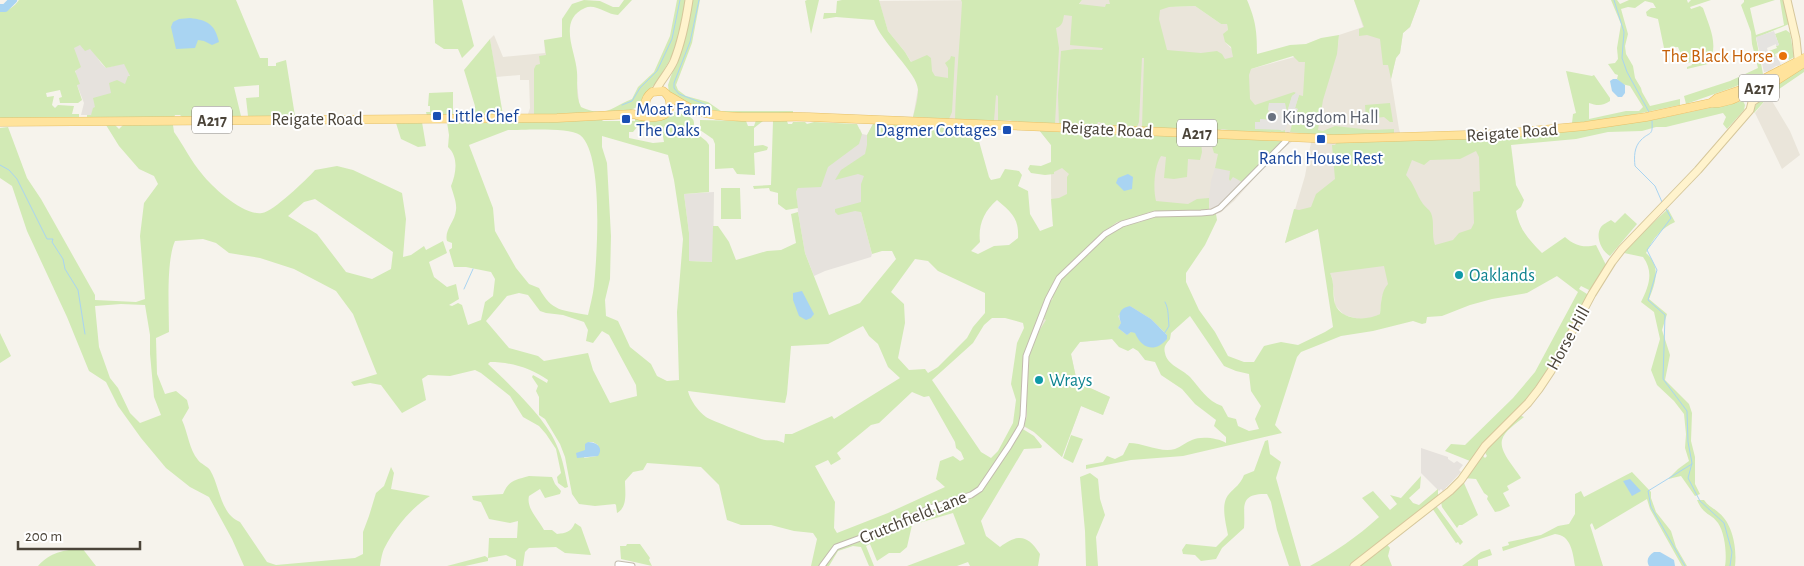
<svg xmlns="http://www.w3.org/2000/svg" width="1804" height="566" font-family="'Alegreya Sans',sans-serif">
<style>
.residential{fill:#eae5da}
.industrial{fill:#e6e2dd}
.green{fill:#d2eab5;fill-rule:evenodd}
.parking{fill:#e5e3e0}
.water{fill:#a9d4f2}
.lines{fill:none;stroke-linecap:round;stroke-linejoin:round}
.stream{stroke:#a9d4f2;stroke-width:1}
.river{stroke:#a9d4f2;stroke-width:8}
.street-casing{stroke:#c2bbae;stroke-width:7}
.secondary-casing{stroke:#d6c79b;stroke-width:9}
.primary-casing{stroke:#e6c16a;stroke-width:9}
.street{stroke:#fff;stroke-width:5}
.secondary{stroke:#fff3cd;stroke-width:7}
.primary{stroke:#ffe39c;stroke-width:8}
.food-dot{fill:#e8710a;stroke:#fff;stroke-width:2}
.transit-dot{fill:#1a4fb4;stroke:#fff;stroke-width:2}
.worship-dot{fill:#6b7280;stroke:#fff;stroke-width:2}
.culture-dot{fill:#0f9aa8;stroke:#fff;stroke-width:2}
.labels{text-anchor:middle;stroke-width:4;stroke-linejoin:round;paint-order:stroke}
.shield{fill:#fff;stroke:#817c74;stroke-width:1}
.shield-label{font-size:16px;font-weight:bold;fill:#4b4439}
.food-label{font-size:18px;fill:#c56008;stroke:#fff;text-anchor:end}
.transit-label{font-size:18px;fill:#164399;stroke:#fff;text-anchor:start}
.worship-label{font-size:18px;fill:#5b616d;stroke:#fff;text-anchor:start}
.street-label{font-size:18px;fill:#4b4439;stroke:#fff}
.culture-label{font-size:18px;fill:#0d838f;stroke:#fff;text-anchor:start}
</style>
<rect width="100%" height="100%" fill="#f6f3ec"/>
<!-- residential -->
<path class="residential" d="M 989,0 L 1055,14 L 1072,15 L 1082,0 L 1162,0 L 1169,7 L 1195,6 L 1221,24 L 1227,23 L 1228,30 L 1225,42 L 1251,69 L 1338,45 L 1339,35 L 1363,27 L 1354,0 L 1420,0 L 1410,27 L 1403,33 L 1400,53 L 1396,58 L 1391,79 L 1399,129 L 1402,140 L 1487,138 L 1522,230 L 1533,244 L 1538,261 L 1578,291 L 1557,276 L 1404,274 L 1382,296 L 1380,314 L 1372,318 L 1359,319 L 1344,315 L 1335,305 L 1332,277 L 1327,269 L 1318,229 L 1285,243 L 1305,176 L 1311,142 L 1293,141 L 1276,154 L 1234,201 L 1220,213 L 1204,216 L 1159,328 L 1112,339 L 1080,342 L 1073,350 L 1071,354 L 1077,382 L 1110,397 L 1103,415 L 1081,406 L 1062,457 L 1034,432 L 1019,424 L 1024,382 L 1053,226 L 1051,193 L 1051,145 L 1039,130 L 980,128 L 979,132 L 977,132 L 975,127 L 967,155 L 894,124 L 894,116 L 913,117 L 918,89 L 917,71 L 905,52 L 888,31 L 879,1 Z
M 494,35 L 503,57 L 545,53 L 544,40 L 577,83 L 579,102 L 560,115 L 528,114 L 530,108 L 529,80 L 520,80 L 520,75 L 496,77 L 490,39 Z
M 1769,96 L 1790,131 L 1800,155 L 1782,169 L 1755,113 Z"/>
<!-- industrial -->
<path class="industrial" d="M 69,16 L 101,63 L 106,68 L 124,63 L 130,76 L 125,87 L 91,115 L 81,115 L 84,103 L 77,85 Z
M 873,124 L 861,212 L 872,254 L 871,257 L 825,271 L 814,276 L 805,253 L 798,212 L 796,192 L 798,188 L 823,168 L 860,129 L 862,134 L 867,135 Z
M 1215,168 L 1230,171 L 1229,179 L 1230,181 L 1233,177 L 1242,182 L 1217,207 L 1210,208 L 1209,198 L 1211,181 Z
M 714,192 L 713,262 L 689,261 L 689,233 L 684,194 Z
M 1421,448 L 1448,457 L 1448,459 L 1454,463 L 1457,461 L 1463,465 L 1459,470 L 1461,472 L 1443,491 L 1441,489 L 1439,491 L 1421,473 Z"/>
<!-- green -->
<path class="green" d="M 19,0 L 236,0 L 260,58 L 268,58 L 268,66 L 276,66 L 276,63 L 286,60 L 295,116 L 248,116 L 246,98 L 259,97 L 259,85 L 234,87 L 241,116 L 182,117 L 180,115 L 175,115 L 174,118 L 87,118 L 87,115 L 91,115 L 93,108 L 95,107 L 93,98 L 111,93 L 109,83 L 117,80 L 125,84 L 128,76 L 130,76 L 124,64 L 106,68 L 90,49 L 85,51 L 80,45 L 74,48 L 81,67 L 75,71 L 80,84 L 77,85 L 82,100 L 78,103 L 60,103 L 59,98 L 62,97 L 60,90 L 46,93 L 47,97 L 54,96 L 52,105 L 55,108 L 58,105 L 74,106 L 72,114 L 79,114 L 79,118 L 0,119 L 0,11 C 8,11 14,7 19,0 Z
M 433,0 L 462,0 L 474,46 L 462,58 L 458,49 L 444,49 L 435,43 Z
M 584,0 L 600,1 L 613,7 L 619,7 L 624,0 L 632,0 L 618,15 C 607,15 595,3 585,8 C 557,20 576,52 577,72 C 578,84 575,95 581,107 C 606,118 610,108 632,99 L 638,87 L 654,72 L 670,36 L 677,0 L 686,0 L 682,23 L 673,54 L 658,81 L 644,95 L 641,105 L 629,111 L 599,115 L 534,114 L 534,69 L 536,65 L 540,64 L 539,56 L 546,55 L 544,40 L 562,37 L 562,19 L 572,4 Z
M 691,0 L 700,0 L 692,43 L 676,85 L 678,90 L 686,96 L 708,102 L 721,111 L 793,111 L 793,113 L 717,113 L 693,107 L 669,93 L 668,85 L 686,32 Z
M 807,0 L 819,0 L 811,34 L 805,1 Z
M 842,0 L 879,0 L 888,31 L 905,52 L 911,62 L 927,55 L 931,58 L 932,71 L 935,76 L 948,78 L 948,68 L 945,63 L 950,59 L 951,56 L 955,57 L 952,112 L 949,119 L 913,117 C 915,109 918,99 918,90 C 918,73 880,42 874,20 L 836,17 L 823,19 L 824,13 L 836,13 L 837,1 Z
M 961,0 L 1082,0 L 1079,4 L 1105,7 L 1106,4 L 1110,4 L 1109,0 L 1247,0 C 1256,21 1257,32 1257,54 L 1290,45 L 1306,44 L 1321,38 L 1339,35 L 1337,54 L 1323,100 L 1318,130 L 1323,131 L 1335,126 L 1371,130 L 1394,129 L 1394,135 L 1327,136 L 1290,132 L 1293,121 L 1292,117 L 1298,109 L 1295,108 L 1299,95 L 1303,96 L 1305,62 L 1299,62 L 1293,56 L 1251,69 L 1249,75 L 1250,99 L 1255,105 L 1294,92 L 1296,93 L 1292,96 L 1287,113 L 1285,108 L 1269,103 L 1268,120 L 1261,119 L 1282,131 L 1285,130 L 1285,133 L 1282,134 L 1235,131 L 1222,129 L 1217,131 L 1142,127 L 1144,58 L 1142,58 L 1139,122 L 1137,127 L 1104,126 L 1102,123 L 1098,122 L 1097,125 L 1087,124 L 1086,126 L 1059,125 L 1058,95 L 1061,51 L 1075,49 L 1102,50 L 1103,48 L 1070,45 L 1072,16 L 1064,15 C 1063,20 1063,26 1056,28 L 1059,48 L 1055,124 L 1019,123 L 1018,121 L 1012,121 L 1010,120 L 998,121 L 998,96 L 996,95 L 994,121 L 955,120 C 956,80 960,42 962,2 ZM 1195,6 L 1221,24 L 1227,24 L 1228,30 L 1223,34 L 1225,42 L 1231,47 L 1233,57 L 1225,59 L 1222,54 L 1217,51 L 1201,53 L 1167,50 L 1159,19 L 1160,10 L 1169,7 Z
M 1354,0 L 1420,0 L 1410,27 L 1403,33 L 1400,53 L 1396,58 L 1391,79 L 1388,65 L 1383,65 L 1380,39 L 1367,35 L 1359,36 L 1359,29 L 1364,27 Z
M 1611,0 L 1617,0 L 1620,4 L 1629,0 L 1687,0 L 1688,3 L 1691,0 L 1711,0 L 1690,7 L 1691,9 L 1700,6 L 1703,8 C 1709,26 1720,46 1708,64 L 1687,69 L 1687,67 L 1692,65 L 1691,62 L 1685,64 L 1685,59 L 1683,59 L 1678,47 L 1664,48 L 1658,19 L 1647,16 L 1646,12 L 1651,8 L 1656,8 L 1653,3 L 1645,1 L 1635,8 L 1628,7 L 1621,9 L 1628,34 L 1625,46 L 1626,54 L 1633,66 L 1635,78 L 1641,88 L 1642,92 L 1650,106 L 1680,99 L 1680,105 L 1588,124 L 1583,122 L 1581,124 L 1572,123 L 1573,114 L 1576,113 L 1566,71 L 1592,76 L 1594,75 L 1610,98 L 1610,101 C 1603,106 1597,106 1589,103 L 1589,119 L 1626,111 L 1639,111 L 1643,107 L 1630,86 L 1622,84 L 1617,79 L 1618,75 L 1615,74 L 1608,64 L 1615,63 L 1618,59 L 1617,48 L 1621,24 Z
M 1744,0 L 1775,0 L 1750,8 L 1756,35 L 1784,25 L 1780,0 L 1785,0 L 1789,24 L 1756,38 L 1763,74 L 1734,87 L 1686,104 L 1684,96 L 1730,81 L 1758,68 L 1752,44 L 1751,32 L 1741,5 L 1744,2 Z
M 1786,30 L 1790,33 L 1794,57 L 1789,60 L 1785,50 L 1775,54 L 1776,57 L 1770,59 L 1769,51 L 1777,48 L 1776,46 L 1779,45 L 1775,34 Z
M 490,39 L 503,115 L 483,114 L 474,115 L 475,106 L 464,70 Z
M 1804,67 L 1804,72 L 1769,96 L 1754,113 C 1752,97 1792,75 1804,67 Z
M 453,92 L 453,116 L 427,116 L 426,112 L 430,112 L 430,106 L 428,106 L 429,93 Z
M 1743,101 L 1745,105 L 1744,110 L 1727,129 L 1723,124 L 1726,117 L 1723,113 L 1666,127 L 1656,127 L 1642,131 L 1608,132 L 1576,139 L 1511,145 L 1516,185 L 1524,200 L 1521,207 L 1516,211 C 1519,229 1529,240 1542,253 L 1565,237 C 1575,246 1584,248 1596,245 L 1606,265 L 1591,289 L 1589,290 L 1581,286 L 1579,289 L 1587,294 L 1587,296 C 1569,330 1553,365 1530,396 C 1513,419 1488,438 1470,461 L 1445,451 L 1451,444 L 1465,445 L 1513,398 L 1535,372 L 1578,292 L 1557,276 L 1527,293 L 1492,299 L 1470,305 L 1442,316 L 1427,317 L 1426,323 L 1422,324 L 1413,321 L 1373,331 L 1341,336 L 1301,352 L 1297,357 L 1275,425 L 1282,433 L 1183,456 L 1131,460 L 1086,469 L 1086,465 L 1103,462 L 1107,456 L 1115,459 L 1123,455 L 1129,443 C 1144,443 1160,453 1175,449 C 1181,447 1186,442 1192,440 C 1201,436 1218,438 1226,443 L 1226,437 L 1214,426 L 1216,420 L 1195,404 L 1182,389 L 1161,375 L 1155,362 L 1145,360 L 1138,351 L 1133,348 L 1128,351 L 1119,347 L 1112,339 L 1080,342 L 1071,354 L 1077,382 L 1110,397 L 1103,415 L 1081,406 L 1062,457 L 1034,432 L 1024,426 L 1027,416 L 1027,359 L 1037,334 L 1046,320 L 1044,319 L 1049,302 L 1053,299 L 1052,297 L 1058,283 L 1085,256 L 1090,254 L 1089,253 C 1098,242 1109,229 1123,225 C 1129,223 1137,224 1143,221 C 1148,219 1152,217 1158,216 L 1216,214 L 1217,220 L 1205,245 L 1186,273 L 1186,282 L 1199,310 L 1215,332 L 1228,356 L 1244,362 L 1254,362 L 1264,346 L 1281,342 L 1298,345 L 1325,332 L 1333,327 L 1318,229 L 1285,243 L 1294,209 L 1299,210 L 1311,207 L 1316,194 L 1335,179 L 1332,145 L 1335,145 L 1338,141 L 1542,134 L 1657,119 ZM 1476,151 L 1479,157 L 1480,191 L 1473,192 L 1474,223 L 1471,229 L 1459,233 L 1453,240 L 1435,245 C 1431,235 1435,223 1431,213 C 1429,209 1425,207 1423,204 C 1416,194 1415,185 1406,175 L 1412,160 L 1424,165 L 1430,160 L 1460,159 ZM 1384,266 L 1388,284 C 1381,291 1381,304 1380,314 C 1367,321 1341,321 1335,304 C 1332,294 1335,282 1330,273 ZM 1130,306 L 1151,319 L 1167,335 L 1131,332 L 1127,335 L 1118,328 L 1121,323 L 1118,316 ZM 1190,316 L 1224,366 L 1236,371 L 1249,374 L 1251,391 L 1261,406 L 1255,419 L 1259,429 L 1249,431 L 1238,426 L 1236,419 L 1228,417 L 1222,406 C 1207,401 1200,388 1190,377 C 1182,369 1167,365 1165,353 C 1163,346 1167,343 1170,339 L 1171,333 Z
M 1390,103 L 1393,122 L 1390,122 L 1384,117 L 1366,119 L 1365,105 Z
M 673,112 C 678,112 680,114 685,115 C 700,120 690,124 697,133 C 701,138 706,139 709,145 L 709,192 L 684,194 L 689,233 L 689,261 L 712,262 L 713,226 L 718,226 L 729,242 L 736,260 L 767,251 L 781,250 L 796,243 L 791,214 L 798,212 L 805,253 L 829,315 L 860,303 L 896,259 L 892,251 L 882,251 L 872,254 L 861,212 L 855,211 L 838,215 L 835,212 L 835,209 L 861,202 L 861,184 L 864,176 L 858,174 L 835,180 L 841,170 L 865,154 L 867,145 L 867,135 L 873,124 L 975,127 L 989,177 L 991,180 L 1000,178 L 1005,169 L 1019,171 L 1022,175 L 1018,186 L 1028,191 L 1030,214 L 1040,231 L 1053,226 L 1051,199 L 1059,198 L 1067,194 L 1067,177 L 1069,174 L 1062,168 L 1054,172 L 1054,174 L 1045,175 L 1031,173 L 1028,169 L 1030,165 L 1041,166 L 1051,162 L 1051,145 L 1039,130 L 1135,134 L 1138,136 L 1139,134 L 1281,140 L 1282,143 L 1255,171 L 1242,182 L 1233,177 L 1230,181 L 1229,179 L 1230,171 L 1215,168 L 1218,154 L 1214,153 L 1211,143 L 1201,142 L 1202,152 L 1200,160 L 1188,159 L 1187,177 L 1174,179 L 1164,178 L 1166,157 L 1161,156 C 1154,167 1153,189 1156,201 L 1188,204 L 1197,199 L 1209,198 L 1209,210 L 1149,212 L 1137,218 L 1117,222 L 1100,235 L 1059,276 L 1058,275 L 1046,297 L 1040,319 L 1028,346 L 1022,414 L 1018,426 L 1034,436 L 1042,446 L 1041,448 L 1024,449 L 981,521 L 986,536 L 1000,547 C 1018,534 1027,534 1040,554 L 1038,566 L 970,566 L 968,562 L 957,566 L 907,566 L 965,544 L 953,513 L 912,525 L 907,547 L 900,553 L 889,553 L 877,561 L 870,544 L 866,546 L 874,566 L 869,566 L 861,547 L 853,546 L 838,551 L 829,566 L 811,566 L 817,539 L 813,533 L 794,531 L 771,525 L 741,525 L 727,520 L 719,485 L 701,467 L 647,463 L 643,470 L 633,472 L 625,481 C 625,492 628,507 617,513 L 616,505 L 615,504 L 595,506 L 579,504 L 572,494 L 565,457 L 560,444 L 545,419 L 539,415 L 539,397 L 536,391 L 538,386 L 532,377 L 533,375 L 547,383 L 548,380 C 531,368 511,362 490,362 L 488,364 C 509,384 547,419 557,446 C 563,459 565,473 568,487 L 565,488 L 558,483 L 557,477 L 561,473 L 556,449 L 546,434 L 539,426 L 523,417 L 510,396 L 481,373 L 475,370 L 450,376 L 428,375 L 422,379 L 426,400 L 402,413 L 381,385 L 370,383 L 354,386 L 351,382 L 377,374 L 353,314 L 336,291 L 294,269 L 260,258 L 229,253 L 216,243 L 203,239 L 175,241 C 166,261 169,310 169,332 L 156,338 L 157,374 L 165,394 L 176,391 L 187,400 L 189,408 L 182,420 C 188,433 189,449 198,460 C 201,464 207,466 210,470 C 220,486 220,514 240,522 L 267,562 L 276,565 L 355,558 L 363,554 L 363,532 L 369,516 L 376,493 L 384,486 L 391,467 L 394,473 L 391,489 L 430,496 C 413,506 394,529 385,547 C 382,552 381,560 380,566 L 244,566 L 232,539 L 209,497 L 190,487 L 166,468 L 141,438 L 118,406 L 106,382 L 89,371 L 67,317 L 27,231 L 12,186 L 0,178 L 0,128 L 8,127 L 27,178 L 41,199 L 95,295 L 95,300 L 136,302 L 145,299 L 140,236 L 144,203 L 158,184 L 154,176 L 139,169 L 119,146 L 106,125 L 115,125 L 119,129 L 123,125 L 173,125 L 174,132 C 184,146 191,161 202,174 C 213,188 244,216 262,213 C 273,212 307,179 315,170 L 337,166 L 353,170 L 402,193 L 406,219 L 403,257 L 411,255 L 424,246 L 426,250 L 443,241 L 447,253 L 429,262 L 434,277 L 447,287 L 456,284 L 459,299 L 449,305 L 452,306 L 458,303 L 462,305 L 468,325 L 481,320 L 485,302 L 493,296 L 495,279 L 491,272 L 466,267 L 454,267 L 449,250 L 452,248 L 452,243 L 447,241 C 444,230 455,222 456,210 C 457,202 453,194 451,186 C 456,174 459,157 448,147 L 449,135 L 447,122 L 602,120 L 603,121 L 635,121 L 635,118 L 669,115 ZM 637,127 L 662,131 L 664,142 L 653,143 L 629,138 L 629,132 L 633,132 ZM 508,130 C 523,130 569,127 580,135 C 604,154 597,256 594,286 C 593,295 590,306 588,315 C 562,310 552,312 539,288 L 529,284 L 516,268 L 495,231 L 493,208 L 469,145 ZM 602,136 L 668,155 L 674,180 L 683,239 L 677,312 L 679,380 L 667,381 L 657,376 L 651,364 L 630,347 L 618,321 L 606,316 L 605,300 L 610,279 L 611,236 L 607,163 L 602,147 ZM 315,199 L 393,252 L 391,269 L 372,279 L 346,272 L 317,234 L 288,216 L 304,202 ZM 997,200 C 1012,213 1019,218 1018,238 L 1009,245 L 994,246 L 978,254 L 971,251 L 980,242 C 978,225 984,211 997,200 ZM 915,259 L 928,261 L 938,271 L 985,293 L 985,313 L 973,327 L 967,338 L 938,367 L 928,373 L 925,369 L 909,370 L 898,358 L 905,323 L 904,304 L 891,292 ZM 519,293 L 528,295 L 540,311 L 546,313 L 563,315 L 584,322 L 588,330 L 586,341 L 593,343 L 602,331 L 609,335 L 636,385 L 637,396 L 610,403 L 593,370 L 588,353 L 544,361 L 538,356 L 509,348 L 486,321 L 507,296 ZM 121,304 L 145,305 L 150,335 L 150,354 L 154,397 L 161,415 L 140,423 L 130,413 L 118,388 L 110,378 L 99,347 L 95,306 ZM 992,318 L 1005,318 L 1023,323 L 1024,328 L 1017,343 L 1011,384 L 1016,400 L 1013,423 L 998,451 L 991,458 L 981,452 L 932,380 L 973,343 L 984,325 ZM 863,326 L 869,336 L 878,344 L 888,367 L 900,378 L 834,419 L 832,416 L 792,434 L 785,434 L 784,443 C 775,439 773,441 765,440 C 759,439 710,420 706,417 C 698,411 690,400 688,391 L 785,403 L 787,394 L 791,346 L 828,344 ZM 912,392 L 924,397 L 929,396 L 955,442 L 956,448 L 961,452 L 964,459 L 960,461 L 953,456 L 940,461 L 936,479 L 945,487 L 888,513 L 837,533 L 834,528 L 835,502 L 815,466 L 828,460 L 831,465 L 841,459 L 837,453 L 871,425 L 879,423 ZM 588,442 L 593,442 L 598,445 L 597,456 L 584,458 Z
M 700,120 L 746,121 L 748,126 L 754,126 L 756,120 L 763,121 L 754,128 L 754,146 L 763,145 L 768,147 L 767,150 L 754,153 L 755,175 L 737,174 L 733,168 L 715,169 L 715,144 L 713,139 L 700,130 Z
M 773,121 L 787,121 L 788,124 L 792,124 L 793,122 L 805,122 L 807,124 L 814,122 L 857,124 L 862,134 L 859,144 L 828,167 L 821,187 L 798,188 L 796,192 L 798,208 L 786,210 L 778,204 L 778,193 L 770,191 L 769,188 L 754,189 L 753,186 L 771,185 Z
M 422,122 L 426,146 L 418,147 L 401,139 L 396,123 Z
M 721,188 L 740,188 L 741,219 L 721,219 Z
M 1668,209 L 1675,222 C 1661,228 1653,239 1646,253 C 1661,266 1656,282 1649,299 L 1667,314 L 1662,330 L 1670,355 L 1665,380 L 1689,404 L 1692,413 L 1691,441 L 1695,457 L 1695,484 L 1700,494 L 1695,496 L 1681,476 L 1668,479 L 1678,469 L 1689,461 L 1685,448 L 1686,434 L 1684,414 L 1674,401 L 1657,385 L 1651,370 L 1660,339 L 1654,312 L 1641,302 C 1649,286 1654,272 1643,257 L 1624,253 L 1631,243 Z
M 1625,213 L 1637,224 L 1610,256 C 1601,251 1595,236 1601,227 C 1603,224 1608,222 1611,220 L 1615,223 Z
M 0,333 L 11,356 L 0,363 Z
M 1519,415 L 1524,417 C 1517,423 1504,431 1502,440 C 1499,452 1515,468 1521,478 L 1507,486 L 1509,490 L 1503,493 L 1510,506 L 1500,511 L 1495,512 L 1487,499 L 1488,496 L 1484,493 L 1476,479 L 1464,478 L 1481,454 L 1485,458 L 1487,456 L 1484,451 Z
M 1071,435 L 1083,439 L 1073,463 L 1063,458 Z
M 1268,440 L 1270,454 L 1281,462 L 1276,478 L 1301,566 L 1289,566 L 1277,530 L 1271,502 L 1267,494 C 1237,493 1246,509 1244,528 L 1222,548 L 1216,559 L 1201,561 L 1195,555 L 1183,554 L 1182,550 L 1186,544 L 1216,547 L 1228,535 C 1226,523 1220,504 1229,494 C 1235,487 1240,485 1244,475 L 1254,471 L 1265,441 Z
M 1632,472 L 1651,492 L 1651,498 L 1656,512 L 1671,531 L 1676,547 L 1687,566 L 1682,566 L 1650,509 L 1647,499 L 1595,530 L 1592,523 L 1590,525 L 1603,566 L 1575,566 C 1573,553 1571,535 1555,534 L 1503,551 L 1502,547 L 1509,545 L 1508,542 L 1541,535 L 1558,526 L 1569,524 L 1575,514 L 1575,494 L 1581,491 L 1584,497 Z
M 1090,473 L 1098,479 L 1100,499 L 1105,515 L 1096,537 L 1098,566 L 1086,566 L 1085,531 L 1080,477 Z
M 529,476 L 552,477 L 555,484 L 561,491 L 560,494 L 545,498 L 540,489 L 529,496 C 526,508 538,519 544,530 L 552,530 L 557,534 C 566,533 571,532 575,523 L 581,527 L 591,555 L 565,553 L 556,547 L 529,548 L 525,552 L 523,566 L 516,566 L 516,560 L 506,555 L 488,558 L 488,561 L 465,566 L 447,566 L 485,556 L 488,558 L 489,538 L 517,538 L 518,521 L 510,523 L 489,519 L 481,502 L 473,500 L 472,496 L 503,494 C 509,480 515,480 529,476 Z
M 1421,476 L 1420,488 L 1409,498 L 1413,503 L 1419,505 L 1438,489 L 1438,496 L 1382,539 L 1390,548 L 1388,556 L 1392,566 L 1310,566 C 1335,552 1357,537 1379,517 L 1362,498 L 1373,491 L 1390,510 L 1397,504 L 1390,495 L 1401,498 Z
M 1462,483 L 1464,483 L 1478,515 L 1462,525 L 1459,525 L 1457,528 L 1442,507 L 1441,502 Z
M 1697,500 L 1704,500 C 1709,507 1714,508 1719,513 C 1733,524 1737,549 1735,566 L 1725,566 C 1727,555 1725,533 1718,523 C 1711,513 1704,516 1697,500 Z
M 1437,507 L 1463,542 L 1460,545 L 1458,542 L 1456,543 L 1432,508 Z
M 627,544 L 640,544 L 650,558 L 649,560 L 652,566 L 621,559 L 620,546 L 626,546 Z
M 82,548 L 96,566 L 38,566 C 52,551 63,551 82,548 Z
M 1490,549 L 1492,555 L 1478,560 L 1478,566 L 1462,566 L 1481,552 Z"/>
<!-- parking -->
<path class="parking" d="M 1774,31 L 1779,45 L 1776,46 L 1776,44 L 1767,48 L 1770,59 L 1777,56 L 1781,65 L 1776,66 L 1769,71 L 1764,72 L 1756,37 Z
M 1296,93 L 1299,95 L 1295,108 L 1298,109 L 1295,116 L 1292,115 L 1288,118 L 1289,121 L 1285,130 L 1255,129 L 1255,122 L 1260,122 L 1260,119 L 1268,120 L 1268,122 L 1276,122 L 1278,112 L 1276,110 L 1268,110 L 1269,103 L 1285,103 L 1287,112 L 1292,96 Z"/>
<!-- water -->
<path class="water" d="M 190,18 C 207,20 215,24 219,42 L 212,45 L 204,41 L 198,40 L 195,48 L 176,49 L 171,27 L 173,22 L 179,19 Z
M 1613,79 L 1617,79 L 1625,85 L 1625,93 L 1622,97 L 1618,97 L 1612,91 L 1610,81 Z
M 1128,174 L 1133,177 L 1132,189 L 1124,191 L 1116,183 L 1118,178 Z
M 802,291 L 814,314 L 811,318 L 806,320 L 799,316 L 793,300 L 793,293 Z
M 1130,306 L 1151,319 L 1167,335 L 1167,339 C 1155,353 1142,349 1135,333 L 1131,332 L 1127,335 L 1118,328 L 1121,323 C 1118,315 1119,308 1130,306 Z
M 588,442 C 596,442 604,447 598,456 L 577,458 L 576,453 L 585,450 L 585,444 Z
M 1630,479 L 1641,491 L 1632,496 L 1623,481 Z
M 1654,552 L 1660,552 L 1674,560 L 1675,566 L 1649,566 C 1646,560 1648,556 1654,552 Z"/>
<g class="lines">
<!-- stream -->
<path class="stream" d="M 699,0 L 690,42 L 674,83 L 674,88 L 679,94 L 707,105
M 1614,0 L 1624,32 L 1622,58 L 1627,72 L 1649,112
M 622,105 L 632,101 L 640,88 L 657,71 L 672,39 L 680,0
M 1652,121 C 1653,137 1650,131 1641,140 C 1634,147 1634,157 1635,166 L 1655,186 L 1662,202
M 0,165 L 9,170 L 17,179 L 47,239 L 53,239 L 52,242 L 63,259 L 65,269 L 78,290 L 85,334
M 1666,209 L 1671,218 L 1647,250 L 1657,270 L 1648,300 L 1665,315 L 1663,379 L 1687,411 L 1688,442 L 1692,463 L 1688,478 L 1700,501 L 1724,523 L 1732,552 L 1730,566
M 464,289 L 473,269
M 1164,334 L 1169,326 C 1168,318 1169,309 1165,302
M 1685,566 L 1651,507 L 1648,491 L 1692,464"/>
<!-- river -->
<path class="river" d="M 0,8 L 5,8 L 13,0"/>
<!-- street casing -->
<g class="street-casing">
<path id="street" d="M 618,566 L 618,564 L 632,566
M 822,566 L 836,547 L 893,526 L 930,508 L 971,495 L 980,489 L 1009,446 L 1021,426 L 1023,416 L 1026,356 L 1048,299 L 1059,278 L 1105,234 L 1122,224 L 1155,214 L 1201,213 L 1212,212 L 1220,208 L 1286,141 L 1288,136"/>
</g>
<!-- secondary casing -->
<g class="secondary-casing">
<path id="secondary" d="M 1787,0 L 1796,39 L 1798,58 L 1804,61
M 656,90 C 661,80 669,72 674,61 C 682,41 686,20 689,0
M 1752,102 L 1768,91 L 1776,81
M 1354,566 L 1450,491 L 1461,480 L 1485,446 L 1528,403 L 1539,389 L 1551,371 L 1592,294 L 1612,262 L 1622,249 L 1698,170 L 1750,110 L 1752,102 L 1747,89"/>
</g>
<!-- primary casing -->
<g class="primary-casing">
<path id="primary" d="M 669,96 C 680,102 688,109 700,112 C 731,120 777,116 809,117 L 1333,139 L 1498,134 L 1585,126 L 1646,117 L 1711,103 L 1719,103 L 1731,100 L 1776,81 L 1804,63
M 1712,102 L 1717,98 L 1746,88 L 1804,58
M 0,122 L 557,118 L 633,114 C 641,117 652,118 661,116 C 674,112 672,97 663,91 L 652,92 C 642,100 644,111 655,116"/>
</g>
<!-- street -->
<use href="#street" class="street"/>
<!-- secondary -->
<use href="#secondary" class="secondary"/>
<!-- primary -->
<use href="#primary" class="primary"/>
</g>
<!-- markers -->
<circle class="food-dot" cx="1783" cy="56" r="5"/>
<g class="transit-dot">
<rect x="432" y="111" width="10" height="10" rx="2.5"/>
<rect x="621" y="114" width="10" height="10" rx="2.5"/>
<rect x="1002" y="125" width="10" height="10" rx="2.5"/>
<rect x="1316" y="134" width="10" height="10" rx="2.5"/>
</g>
<circle class="worship-dot" cx="1272" cy="117" r="5"/>
<g class="culture-dot">
<circle cx="1459" cy="275" r="5"/>
<circle cx="1039" cy="380" r="5"/>
</g>
<g class="labels">
<!-- shield labels -->
<g class="shield">
<rect x="1739" y="74.5" width="40" height="27" rx="4"/>
<rect x="192" y="106.5" width="40" height="27" rx="4"/>
<rect x="1177" y="119.5" width="40" height="27" rx="4"/>
</g>
<g class="shield-label">
<text x="1759" y="94">A217</text>
<text x="212" y="126">A217</text>
<text x="1197" y="139">A217</text>
</g>
<!-- food labels -->
<g class="food-label">
<text x="1773" y="62">The Black Horse</text>
</g>
<!-- transit labels -->
<g class="transit-label">
<text x="636" y="115">Moat Farm<tspan x="636" dy="21">The Oaks</tspan></text>
<text x="447" y="122">Little Chef</text>
<text x="997" y="136" text-anchor="end">Dagmer Cottages</text>
<text x="1321" y="164" text-anchor="middle">Ranch House Rest</text>
</g>
<!-- worship labels -->
<g class="worship-label">
<text x="1282" y="123">Kingdom Hall</text>
</g>
<!-- street labels -->
<g class="street-label">
<text x="317" y="125">Reigate Road</text>
<text transform="translate(1107 129) rotate(3)" y="6">Reigate Road</text>
<text transform="translate(1512 132) rotate(-4)" y="6">Reigate Road</text>
<text transform="translate(1568 338) rotate(-61)" y="6">Horse Hill</text>
<text transform="translate(913 517) rotate(-22)" y="6">Crutchfield Lane</text>
</g>
<!-- culture labels -->
<g class="culture-label">
<text x="1469" y="281">Oaklands</text>
<text x="1049" y="386">Wrays</text>
</g>
</g>
<!-- scale -->
<path d="M18 541v8h122v-8" fill="none" stroke="#4b4439" stroke-width="2.5"/>
<text x="25" y="541" font-size="15" fill="#4b4439" stroke="#ffffff" stroke-width="4" paint-order="stroke">200 m</text>
</svg>
